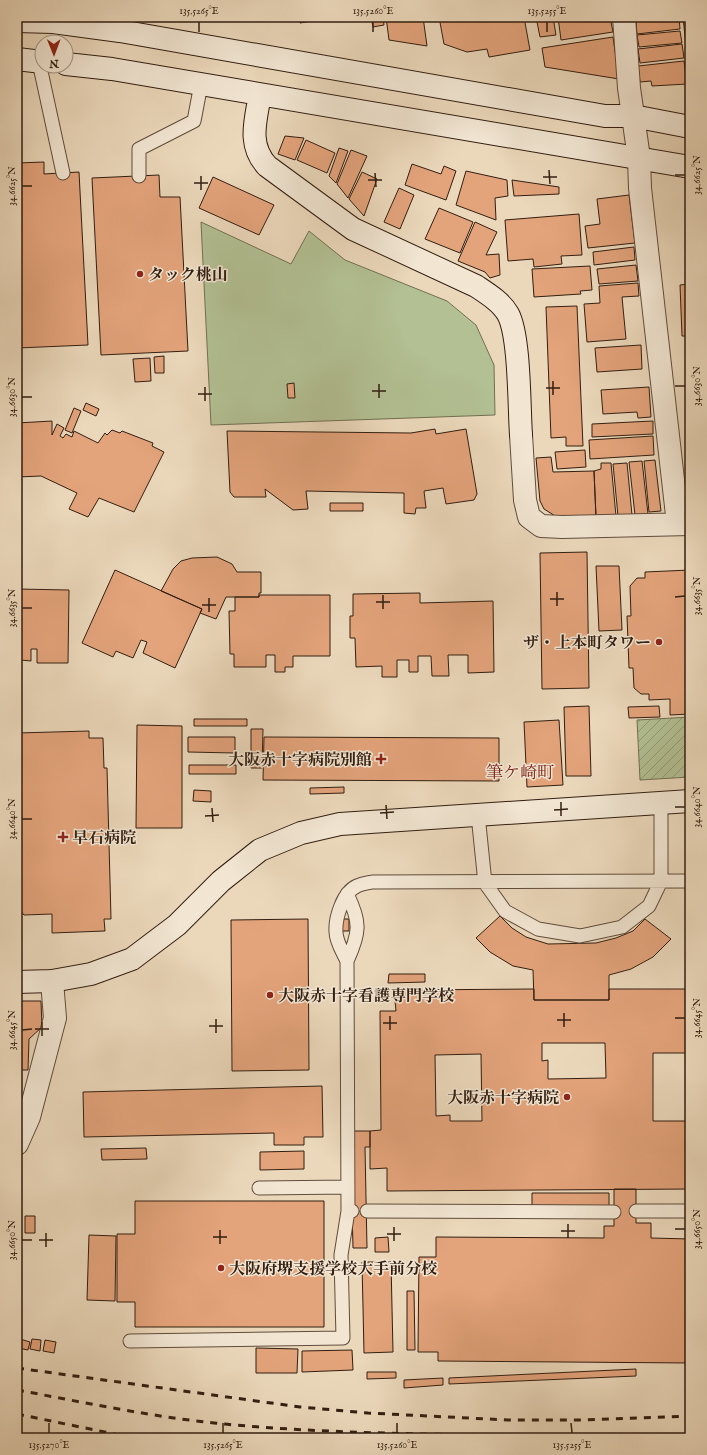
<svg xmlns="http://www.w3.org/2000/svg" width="707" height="1455" font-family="'IM FELL English','Noto Serif JP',serif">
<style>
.garden{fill:url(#garden-furrows);stroke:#726f52}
.pitch{fill:#b2c093;stroke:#726f52}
.building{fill:#e3a37b;stroke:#321e11;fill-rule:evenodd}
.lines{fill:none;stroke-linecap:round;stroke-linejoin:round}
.lane-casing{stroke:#604c3c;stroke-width:15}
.street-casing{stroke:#604c3c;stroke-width:24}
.secondary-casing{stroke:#321e11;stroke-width:24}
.lane{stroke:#f2e6d3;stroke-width:13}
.street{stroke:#f2e6d3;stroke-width:22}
.secondary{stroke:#f2e6d3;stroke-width:22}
.rail{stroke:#321e11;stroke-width:3;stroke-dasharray:7 7;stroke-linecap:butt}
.ticks{fill:none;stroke:#321e11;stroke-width:1.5}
.poi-dot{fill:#8f2418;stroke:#f2e6d3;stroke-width:1.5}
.labels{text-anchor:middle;stroke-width:3;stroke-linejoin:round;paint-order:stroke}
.poi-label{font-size:16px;font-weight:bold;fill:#321e11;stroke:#f2e6d3;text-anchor:start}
.neighbourhood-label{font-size:17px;fill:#7a1f14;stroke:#f2e6d3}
.neatline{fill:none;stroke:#321e11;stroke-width:1.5}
.ticks-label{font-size:10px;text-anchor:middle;fill:#321e11}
</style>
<defs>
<pattern id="garden-furrows" width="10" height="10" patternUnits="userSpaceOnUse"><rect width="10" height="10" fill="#b2c093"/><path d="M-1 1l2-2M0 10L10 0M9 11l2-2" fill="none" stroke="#919b77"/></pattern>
</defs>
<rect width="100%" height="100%" fill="#ebd8bb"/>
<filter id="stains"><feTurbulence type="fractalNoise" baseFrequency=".005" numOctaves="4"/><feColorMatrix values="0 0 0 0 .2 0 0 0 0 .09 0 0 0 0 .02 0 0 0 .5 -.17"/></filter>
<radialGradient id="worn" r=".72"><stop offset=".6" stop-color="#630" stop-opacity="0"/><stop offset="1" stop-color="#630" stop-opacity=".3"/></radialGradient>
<!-- garden -->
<path class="garden" d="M 690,717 L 690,777 L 640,780 L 637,720 Z"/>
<!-- pitch -->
<path class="pitch" d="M 201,222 L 291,264 L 309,231 L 345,260 L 447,301 L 476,325 L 494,365 L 495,415 L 211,425 Z"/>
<!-- building -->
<path class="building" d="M 299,17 L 336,17 L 300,23 Z
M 371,17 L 383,17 L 384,25 L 373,27 Z
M 386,17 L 423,17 L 427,46 L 389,40 Z
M 439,17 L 524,17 L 530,50 L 489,57 L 487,49 L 467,52 L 444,44 Z
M 536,17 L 553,17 L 556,35 L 540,37 Z
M 558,17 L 610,17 L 613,32 L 561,40 Z
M 679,17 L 680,29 L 637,34 L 636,21 Z
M 683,17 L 690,17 L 690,85 Z
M 680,31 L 682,43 L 639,47 L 637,35 Z
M 613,37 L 619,79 L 545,67 L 542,48 Z
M 682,44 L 684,58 L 640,63 L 638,49 Z
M 684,61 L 687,84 L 652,86 L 651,81 L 640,82 L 638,66 Z
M 285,136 L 304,138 L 295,160 L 278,154 Z
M 306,140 L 335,153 L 327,173 L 297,160 Z
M 339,148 L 348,151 L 336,183 L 329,176 Z
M 351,150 L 367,156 L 348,198 L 337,184 Z
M 44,162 L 44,174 L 79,172 L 88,345 L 17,348 L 17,163 Z
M 412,164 L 441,174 L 444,166 L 456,171 L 446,200 L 405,185 Z
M 466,171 L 507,180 L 508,196 L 495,198 L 496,220 L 456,205 Z
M 362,172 L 377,179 L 364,216 L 349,199 Z
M 159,175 L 160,197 L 180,197 L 188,351 L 101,355 L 92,178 Z
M 213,177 L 274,205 L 259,235 L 199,208 Z
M 512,180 L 559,187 L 559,194 L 514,196 Z
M 399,188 L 414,195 L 400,229 L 384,222 Z
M 629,195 L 635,243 L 588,248 L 585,226 L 600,224 L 597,199 Z
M 439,208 L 473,222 L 460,253 L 425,239 Z
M 579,214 L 582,255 L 561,256 L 562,264 L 534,267 L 533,259 L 508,261 L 505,220 Z
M 475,222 L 497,232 L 486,255 L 499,254 L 500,275 L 490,278 L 485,272 L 458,261 Z
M 634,247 L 635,260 L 594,265 L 593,252 Z
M 636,265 L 638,281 L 599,284 L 597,269 Z
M 590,266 L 592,290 L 580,291 L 581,294 L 534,297 L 532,269 Z
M 638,283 L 639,296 L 622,297 L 626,339 L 587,342 L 584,304 L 600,303 L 599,286 Z
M 690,284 L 690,336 L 682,336 L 680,285 Z
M 577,306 L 583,446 L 566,446 L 566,437 L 551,438 L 546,307 Z
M 641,345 L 642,369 L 597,372 L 595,348 Z
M 164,356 L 164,373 L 155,373 L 154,357 Z
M 150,358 L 151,381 L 135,382 L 133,359 Z
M 294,383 L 295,398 L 288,398 L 287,384 Z
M 649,387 L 651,417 L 638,418 L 637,412 L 603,414 L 601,390 Z
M 86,403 L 99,409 L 96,416 L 83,410 Z
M 74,408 L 81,411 L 72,433 L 65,430 Z
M 52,421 L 52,435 L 57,424 L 64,428 L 60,436 L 63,438 L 66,434 L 72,437 L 74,431 L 98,443 L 105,433 L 107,435 L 112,430 L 120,433 L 122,431 L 153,443 L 152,446 L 164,452 L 134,512 L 99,498 L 88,517 L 69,509 L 77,493 L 41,476 L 17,477 L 17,423 Z
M 653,421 L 653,434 L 592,437 L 592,424 Z
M 435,429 L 436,434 L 466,429 L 477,494 L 474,500 L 446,504 L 443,488 L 424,491 L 426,508 L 416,508 L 415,514 L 404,513 L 404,493 L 306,491 L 308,509 L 293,510 L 265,489 L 266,497 L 234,497 L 230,492 L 227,431 L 411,433 Z
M 653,436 L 654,455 L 590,459 L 589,440 Z
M 585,450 L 586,467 L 557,469 L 555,452 Z
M 551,457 L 553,472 L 594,471 L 596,517 L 560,519 L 544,509 L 540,501 L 536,458 Z
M 655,460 L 661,511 L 649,512 L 644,461 Z
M 642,461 L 648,514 L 635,515 L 629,462 Z
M 601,463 L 611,463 L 616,516 L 596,517 L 594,471 L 601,469 Z
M 627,463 L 632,515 L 618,516 L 613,464 Z
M 330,503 L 363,503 L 363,511 L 330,511 Z
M 587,552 L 589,688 L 542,689 L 540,553 Z
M 217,557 L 232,564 L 237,572 L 261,572 L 261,593 L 259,593 L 259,597 L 226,597 L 216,619 L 200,613 L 202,609 L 161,591 L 173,569 L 181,561 L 192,558 Z
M 596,566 L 619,566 L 622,630 L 599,631 Z
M 115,570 L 202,609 L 175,668 L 143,653 L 147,642 L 141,640 L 133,658 L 116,651 L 113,657 L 82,643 Z
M 690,570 L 690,714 L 670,715 L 670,699 L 649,700 L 649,694 L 641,694 L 634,688 L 633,668 L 629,668 L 627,616 L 631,616 L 630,586 L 637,578 L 645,578 L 645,572 Z
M 17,589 L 69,590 L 68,663 L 37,663 L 37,649 L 31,649 L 31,661 L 21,660 L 21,665 L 17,665 Z
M 420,593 L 420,603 L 493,601 L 494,672 L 468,673 L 468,655 L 448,655 L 449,676 L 432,676 L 431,656 L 418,656 L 418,672 L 409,672 L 409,660 L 397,660 L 397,677 L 382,677 L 382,666 L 356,667 L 355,638 L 350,638 L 350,616 L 353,616 L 353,594 Z
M 259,595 L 330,595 L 330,656 L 293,656 L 293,667 L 285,667 L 285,672 L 275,672 L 275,655 L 266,655 L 266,667 L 234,667 L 234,654 L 230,654 L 229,611 L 235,611 L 235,597 L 259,597 Z
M 589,706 L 591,776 L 566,776 L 564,707 Z
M 659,706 L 660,717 L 629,718 L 628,707 Z
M 194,719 L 247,719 L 247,726 L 194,726 Z
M 559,720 L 563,785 L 527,787 L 524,722 Z
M 137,725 L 182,726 L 182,828 L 136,828 Z
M 251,729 L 263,729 L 262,768 L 251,768 Z
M 89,731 L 89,738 L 103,738 L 104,768 L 107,768 L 111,919 L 104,919 L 105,931 L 52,933 L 52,914 L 24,915 L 17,906 L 17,733 Z
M 188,737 L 235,737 L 235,753 L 188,752 Z
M 264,737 L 499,738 L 499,781 L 263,780 Z
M 189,765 L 236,765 L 236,774 L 189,774 Z
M 344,787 L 344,793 L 310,794 L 310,788 Z
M 194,790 L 211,791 L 211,802 L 193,801 Z
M 500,916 L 512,928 L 526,937 L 548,944 L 596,943 L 616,938 L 633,931 L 645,919 L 671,939 L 653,957 L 631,969 L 609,975 L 609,1000 L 534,1000 L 533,970 L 513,966 L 490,952 L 476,938 Z
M 308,919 L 309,1070 L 232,1071 L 231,920 Z
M 342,919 L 349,919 L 349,931 L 342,931 Z
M 389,974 L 425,974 L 425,982 L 388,983 Z
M 534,989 L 534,1000 L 609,1000 L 609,989 L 690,989 L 690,1053 L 653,1053 L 653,1121 L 690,1121 L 690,1189 L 387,1191 L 387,1168 L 370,1169 L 370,1131 L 381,1130 L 380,1011 L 396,1011 L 395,1001 L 402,1001 L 403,990 ZM 542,1043 L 605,1043 L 606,1078 L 548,1079 L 548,1060 L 542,1061 ZM 481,1054 L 482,1121 L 450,1121 L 450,1115 L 436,1116 L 435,1055 Z
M 17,1001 L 41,1001 L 42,1027 L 29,1039 L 28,1070 L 17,1070 Z
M 322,1086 L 323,1137 L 304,1137 L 304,1145 L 274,1145 L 274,1133 L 84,1137 L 83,1092 Z
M 350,1131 L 370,1131 L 370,1147 L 365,1147 L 367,1248 L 353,1248 Z
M 146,1148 L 147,1159 L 102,1160 L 101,1149 Z
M 304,1151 L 304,1169 L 260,1170 L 260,1152 Z
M 614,1189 L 636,1189 L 636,1223 L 651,1223 L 651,1238 L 690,1239 L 690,1363 L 438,1361 L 438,1352 L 418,1352 L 419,1257 L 436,1257 L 436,1237 L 604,1238 L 604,1226 L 614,1226 Z
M 532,1193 L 609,1193 L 609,1209 L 532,1209 Z
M 135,1201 L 324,1201 L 324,1327 L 135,1327 L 135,1302 L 117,1302 L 117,1234 L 135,1234 Z
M 25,1216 L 35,1216 L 35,1233 L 25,1233 Z
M 89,1235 L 116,1236 L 115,1301 L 87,1300 Z
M 388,1237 L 389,1252 L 375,1252 L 375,1238 Z
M 362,1262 L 391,1262 L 393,1352 L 364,1353 Z
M 407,1291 L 414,1291 L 415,1350 L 407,1350 Z
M 20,1339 L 30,1342 L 28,1350 L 18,1348 Z
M 32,1339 L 41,1340 L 40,1351 L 30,1349 Z
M 45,1340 L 56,1342 L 54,1353 L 43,1351 Z
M 256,1348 L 298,1349 L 297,1373 L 256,1373 Z
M 352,1350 L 353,1370 L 302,1372 L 302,1351 Z
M 636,1369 L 636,1376 L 449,1384 L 449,1378 Z
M 367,1372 L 396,1372 L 396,1378 L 367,1379 Z
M 443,1378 L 443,1385 L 404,1388 L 404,1380 Z"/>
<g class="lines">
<!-- lane casing -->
<g class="lane-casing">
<path id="lane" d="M 39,62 L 63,173
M 139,176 L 139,149 L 194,121 L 201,84
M 478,815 L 485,883 L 505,911 L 538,929 L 580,936 L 622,927 L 649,906 L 661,881 L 661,803
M 347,894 C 361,922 360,933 347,961 L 348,1211 L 352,1211
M 347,961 C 343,952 336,942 336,932 C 335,918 343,892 357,886 C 361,884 367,883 372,882 L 690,881
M 259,1188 L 348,1187
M 367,1211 L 614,1212
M 636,1211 L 690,1211
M 130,1341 L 343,1338 L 341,1255 L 348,1211"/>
</g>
<!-- street casing -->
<g class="street-casing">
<path id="street" d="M 624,17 L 629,88 L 639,158 L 640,188 L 678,524
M 521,435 L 525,500 L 529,517 L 541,526 L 562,527 L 690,524
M 17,1144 L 29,1117 L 55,1018 L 52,981"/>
</g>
<!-- secondary casing -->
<g class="secondary-casing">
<path id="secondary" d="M 17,21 L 53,22 L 120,31 L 605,116 L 633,116 L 690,127
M 17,59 L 42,62
M 66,64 L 112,69 L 690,167
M 260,94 C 256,120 247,144 267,166 L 353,229 L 476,286 C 488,294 501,302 508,314 C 520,336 519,407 521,435
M 17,982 L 52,981 L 91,974 L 132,959 L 177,925 L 221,881 L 260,850 L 301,833 L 340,824 L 690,801"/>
</g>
<!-- lane -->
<use href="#lane" class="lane"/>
<!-- street -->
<use href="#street" class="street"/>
<!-- secondary -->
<use href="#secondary" class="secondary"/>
<!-- rail -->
<path class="rail" d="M 17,1368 L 300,1407 L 368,1413 L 508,1420 L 581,1420 L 690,1416
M 17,1390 C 82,1402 148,1416 214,1423 C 323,1434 433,1434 543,1436
M 17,1414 L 134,1438
M 17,1433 L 37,1438
M 645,1438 L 690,1434"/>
</g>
<!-- ticks -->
<path class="ticks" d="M 199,22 L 199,32M 373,22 L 373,32M 547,22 L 547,32M 549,170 L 550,184M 375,173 L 376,187M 675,175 L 685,175M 201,176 L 201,190M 543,177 L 557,177M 368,180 L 382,180M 194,183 L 208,183M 22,186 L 32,186M 553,381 L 553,395M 379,384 L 379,398M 675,386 L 685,386M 205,387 L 205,401M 546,388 L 560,388M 372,391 L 386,391M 198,394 L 212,394M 22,397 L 32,397M 557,592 L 557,606M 383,595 L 383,609M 675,597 L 685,596M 209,598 L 209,612M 550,599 L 564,599M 376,602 L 390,602M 202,605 L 216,605M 22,608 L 32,608M 561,802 L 561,816M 386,805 L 387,819M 675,807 L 685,807M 212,808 L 213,822M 554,810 L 568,809M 380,813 L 394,812M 205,816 L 219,815M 22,819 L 32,819M 564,1013 L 564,1027M 390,1016 L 390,1030M 675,1018 L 685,1018M 216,1019 L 216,1033M 557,1020 L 571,1020M 42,1022 L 42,1036M 383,1023 L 397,1023M 209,1026 L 223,1026M 35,1029 L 49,1029M 22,1030 L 32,1029M 568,1224 L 568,1238M 394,1227 L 394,1241M 675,1229 L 685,1229M 220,1230 L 220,1244M 561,1231 L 575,1231M 46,1233 L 46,1247M 387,1234 L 401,1234M 213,1237 L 227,1237M 22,1240 L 32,1240M 39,1240 L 53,1240M 49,1423 L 49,1433M 223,1423 L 223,1433M 397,1423 L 397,1433M 571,1423 L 572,1433"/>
<!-- markers -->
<g class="poi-dot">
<circle cx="140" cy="274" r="4"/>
<circle cx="659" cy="642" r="4"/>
<path d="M379 753h4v4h4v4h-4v4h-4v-4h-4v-4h4z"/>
<path d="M61 831h4v4h4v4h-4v4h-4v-4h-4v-4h4z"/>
<circle cx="270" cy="995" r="4"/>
<circle cx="567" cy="1097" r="4"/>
<circle cx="221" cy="1268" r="4"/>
</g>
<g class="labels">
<!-- poi labels -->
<g class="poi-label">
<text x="148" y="280">タック桃山</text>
<text x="651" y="648" text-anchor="end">ザ・上本町タワー</text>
<text x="372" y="765" text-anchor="end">大阪赤十字病院別館</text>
<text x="72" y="843">早石病院</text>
<text x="278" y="1001">大阪赤十字看護専門学校</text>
<text x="559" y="1103" text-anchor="end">大阪赤十字病院</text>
<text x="229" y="1274">大阪府堺支援学校大手前分校</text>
</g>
<!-- neighbourhood labels -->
<g class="neighbourhood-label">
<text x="520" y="778">筆ケ崎町</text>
</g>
</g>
<!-- margin -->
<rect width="707" height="1455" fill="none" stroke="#ebd8bb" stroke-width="44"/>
<!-- north arrow -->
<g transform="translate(54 54) rotate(179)"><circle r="19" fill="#f2e6d3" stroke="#a59685"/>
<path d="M0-3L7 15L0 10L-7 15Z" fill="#8f2418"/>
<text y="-6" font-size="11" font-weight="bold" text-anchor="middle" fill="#321e11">N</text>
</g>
<rect x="22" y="22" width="663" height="1411" class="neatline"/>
<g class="ticks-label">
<text x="199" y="14">135.5265°E</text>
<text x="373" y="14">135.5260°E</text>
<text x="547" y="14">135.5255°E</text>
<text transform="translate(696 175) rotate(-90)" y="4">34.6625°N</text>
<text transform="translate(11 186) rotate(-90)" y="4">34.6625°N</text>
<text transform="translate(696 386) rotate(-90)" y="4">34.6630°N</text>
<text transform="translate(11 397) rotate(-90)" y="4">34.6630°N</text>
<text transform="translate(696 596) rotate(-90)" y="4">34.6635°N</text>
<text transform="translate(11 608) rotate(-90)" y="4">34.6635°N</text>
<text transform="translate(696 807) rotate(-90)" y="4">34.6640°N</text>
<text transform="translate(11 819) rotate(-90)" y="4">34.6640°N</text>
<text transform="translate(696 1018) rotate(-90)" y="4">34.6645°N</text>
<text transform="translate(11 1030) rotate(-90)" y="4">34.6645°N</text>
<text transform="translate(696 1229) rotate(-90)" y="4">34.6650°N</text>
<text transform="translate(11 1240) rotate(-90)" y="4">34.6650°N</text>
<text x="49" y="1448">135.5270°E</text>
<text x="223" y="1448">135.5265°E</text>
<text x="397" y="1448">135.5260°E</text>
<text x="572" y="1448">135.5255°E</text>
</g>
<rect width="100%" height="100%" filter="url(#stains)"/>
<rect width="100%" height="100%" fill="url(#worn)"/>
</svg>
